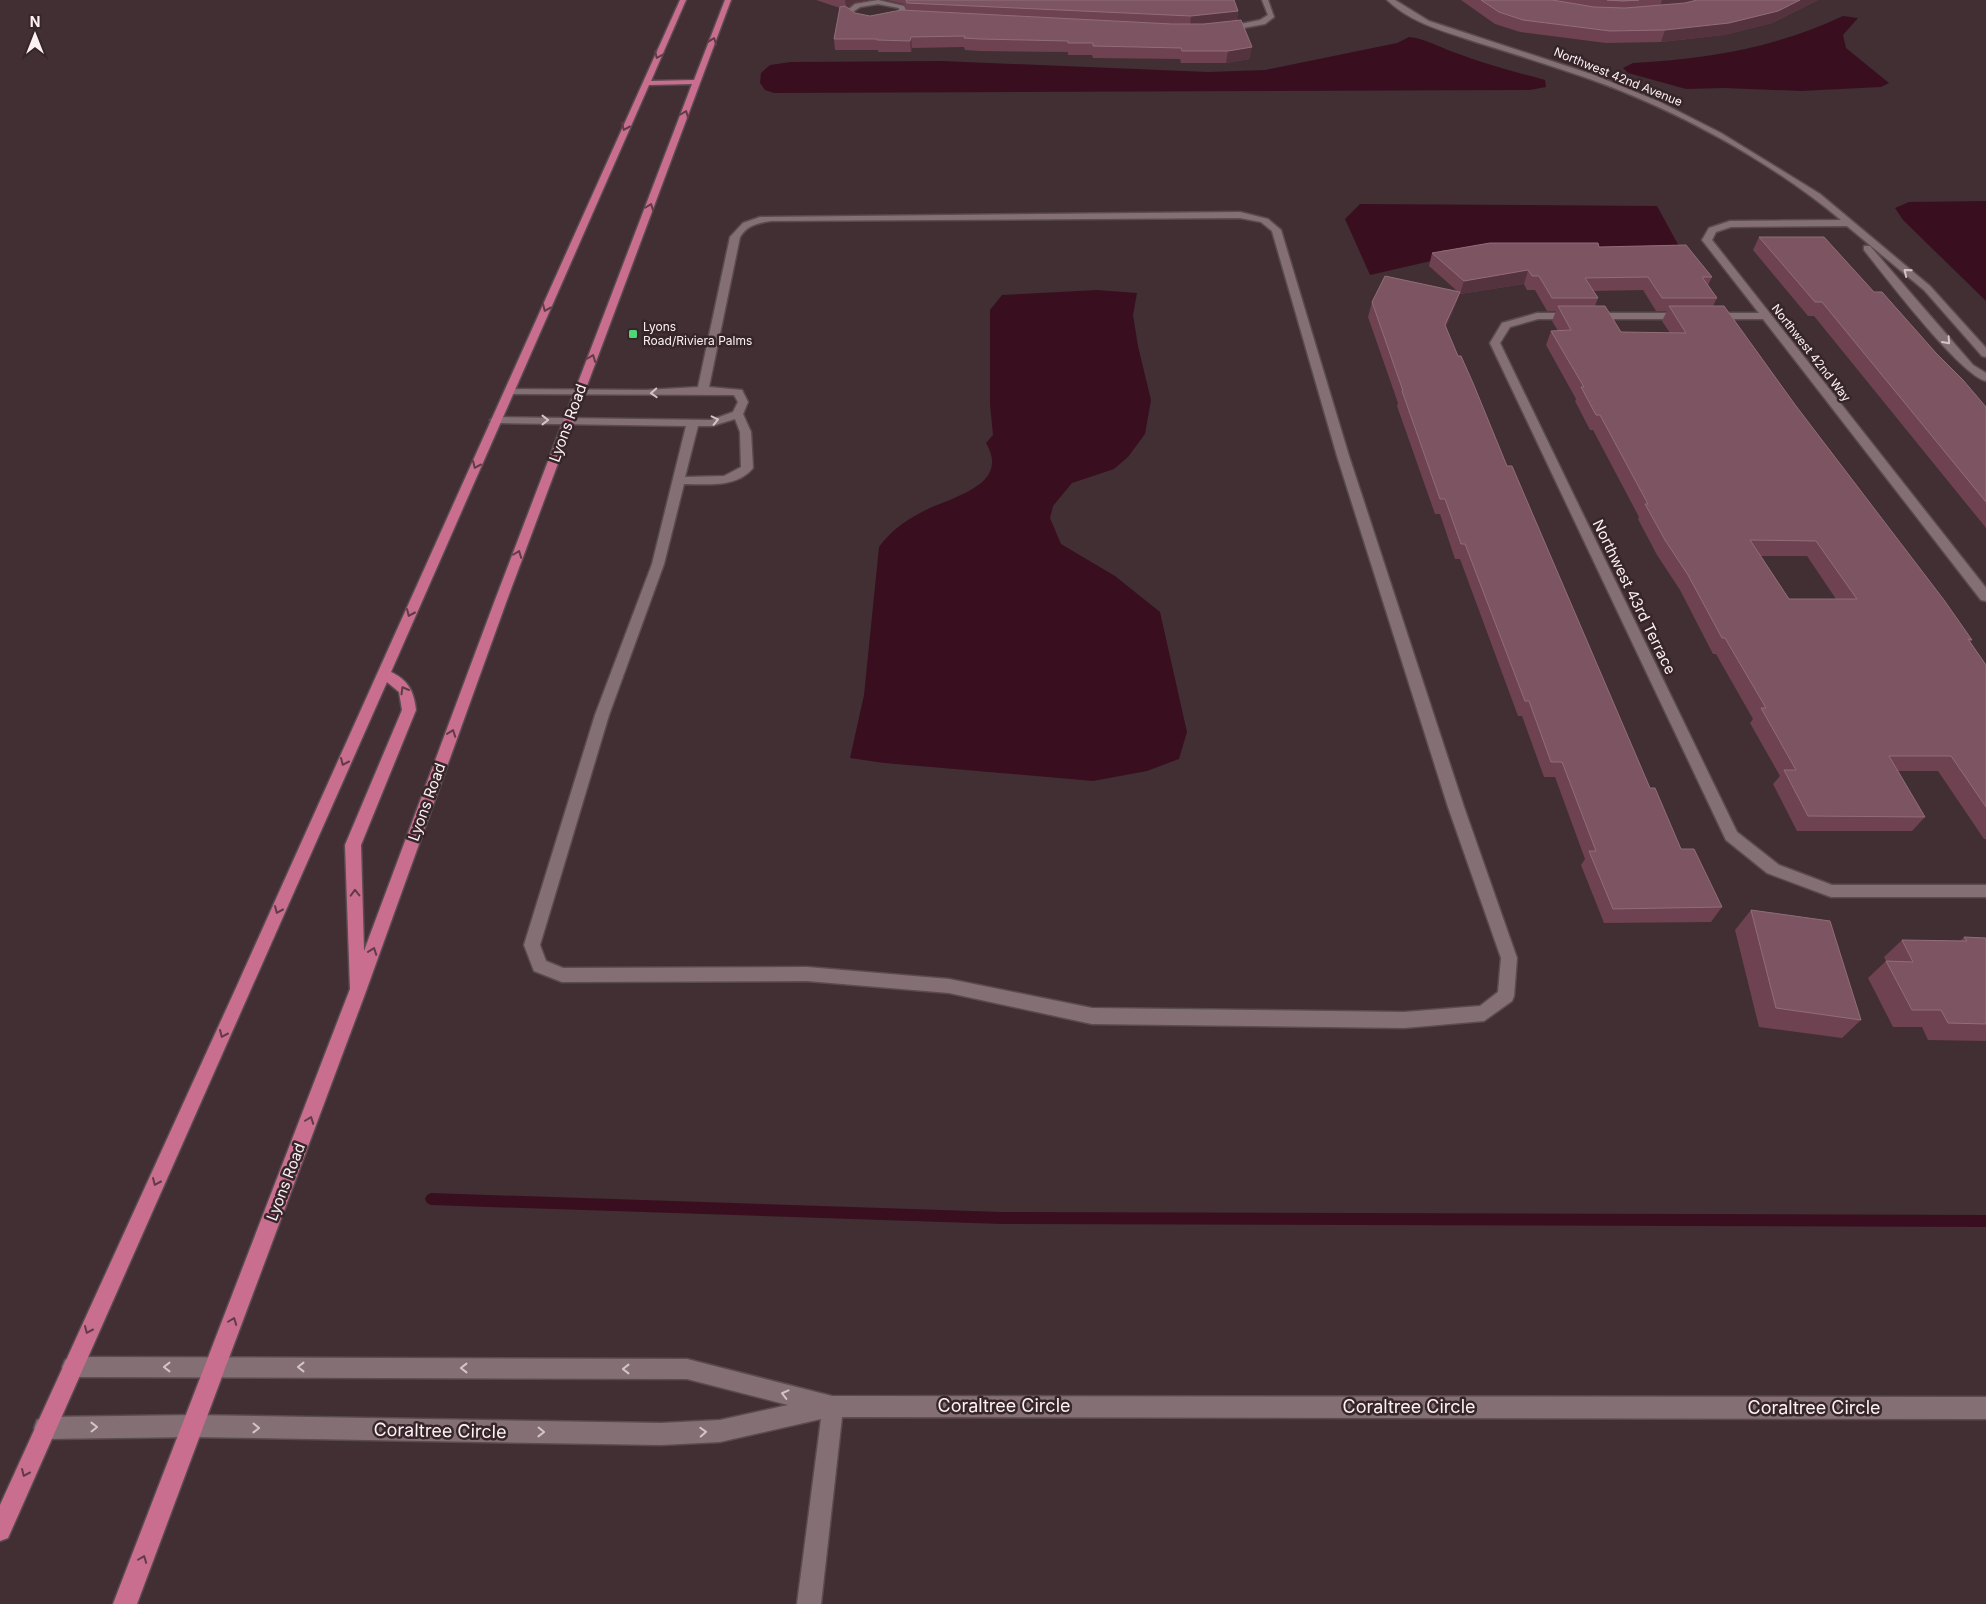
<svg xmlns="http://www.w3.org/2000/svg" width="1986" height="1604" font-family="Inter,sans-serif">
<style>
.water{fill:#390f20}
.lines{fill:none;stroke-linecap:round;stroke-linejoin:round}
.stream{fill:#390f20;fill-rule:evenodd}
.minor-casing{stroke:#5a4b50;stroke-width:3}
.major-casing{stroke:#5a4b50;stroke-width:3}
.minor{fill:#846f75;fill-rule:evenodd}
.major{fill:#c96e8f;fill-rule:evenodd}
.wall{fill:#6e4250;fill-rule:evenodd}
.shaded-wall{fill:#55333e}
.building{fill:#7d5562;stroke:#916d79;fill-rule:evenodd}
.oneway{stroke:#623b48}
.oneway2{stroke:#d3c4c8}
.poi-dot{fill:#4fd675;stroke:#36252a;stroke-width:2}
.labels{text-anchor:middle;stroke-width:5;stroke-linejoin:round;paint-order:stroke}
.far-street-label{font-size:12px;fill:#fdf1f4;stroke:#36252a}
.far-poi-label{font-size:12px;fill:#fdf1f4;stroke:#36252a;text-anchor:start}
.street-label{font-size:15px;fill:#fdf1f4;stroke:#36252a}
.near-street-label{font-size:18px;fill:#fdf1f4;stroke:#36252a}
</style>
<rect width="100%" height="100%" fill="#412f34"/>
<!-- water -->
<path class="water" d="M 1843,16 L 1858,18 L 1843,35 L 1846,48 L 1889,83 L 1881,87 L 1801,91 L 1724,88 L 1686,89 L 1628,73 L 1623,68 L 1633,63 C 1707,59 1775,48 1843,16 Z
M 1409,37 C 1424,38 1441,48 1456,53 C 1485,64 1515,72 1545,80 L 1546,87 L 1530,90 L 774,93 L 765,90 L 760,83 L 761,73 L 770,65 L 791,62 L 942,61 L 1208,72 L 1265,70 L 1397,43 Z
M 1986,201 L 1986,301 L 1903,220 L 1895,208 L 1909,202 Z
M 1360,204 L 1657,206 L 1680,248 L 1443,250 L 1431,261 L 1370,275 L 1345,219 Z
M 1097,290 L 1137,293 L 1133,315 L 1138,346 L 1151,400 L 1145,434 L 1128,457 L 1114,469 L 1072,483 L 1053,506 L 1050,518 L 1061,544 L 1115,576 L 1160,612 L 1187,732 L 1179,759 L 1147,771 L 1093,781 L 884,763 L 850,758 L 864,695 L 879,547 C 890,532 903,522 920,513 C 948,497 1012,487 986,443 L 993,435 L 990,404 L 990,310 L 1002,295 Z"/>
<g class="lines">
<!-- stream -->
<path class="stream" d="M 431,1193 L 1002,1212 L 1986,1215 L 1986,1227 L 1002,1224 L 431,1205 L 427,1203 L 425,1199 L 427,1195 Z"/>
<!-- minor casing -->
<g class="minor-casing">
<path id="minor" d="M 878,0 L 904,6 L 908,14 C 891,29 858,31 844,13 L 855,4 ZM 878,4 L 899,8 L 900,13 C 886,22 863,26 851,13 L 860,7 Z
M 1262,0 L 1268,0 L 1274,17 L 1265,24 L 1221,32 L 1221,28 L 1260,20 L 1268,15 Z
M 1387,0 L 1395,0 L 1429,21 L 1594,75 L 1660,102 L 1721,133 L 1820,194 L 1930,286 L 1986,348 L 1986,357 L 1982,356 L 1924,290 L 1847,226 L 1731,227 L 1716,232 L 1712,240 L 1986,588 L 1986,601 L 1981,600 L 1763,319 L 1712,319 L 1707,316 L 1712,313 L 1759,313 L 1702,240 L 1709,228 L 1730,221 L 1841,220 C 1769,160 1675,109 1587,78 C 1551,66 1515,54 1479,43 C 1447,32 1412,24 1387,0 Z
M 1240,212 L 1268,219 L 1281,230 L 1349,456 L 1464,807 L 1517,958 L 1514,996 L 1512,1001 L 1484,1021 L 1404,1028 L 1092,1024 L 949,993 L 807,981 L 562,982 L 534,971 L 524,945 L 595,715 L 652,564 L 686,426 L 496,423 L 490,420 L 496,417 L 711,420 L 733,412 L 738,402 L 734,395 L 510,394 L 506,393 L 506,389 L 646,390 L 698,387 L 730,237 L 743,223 L 760,217 ZM 1240,218 L 1261,222 L 1272,231 L 1337,456 L 1448,807 L 1501,958 L 1498,992 L 1480,1006 L 1404,1012 L 1092,1008 L 949,979 L 807,967 L 563,968 L 546,961 L 540,945 L 609,715 L 664,564 L 684,484 C 707,484 737,488 753,468 L 751,432 L 743,414 L 748,402 L 742,390 L 709,387 L 740,237 C 747,225 758,223 771,221 ZM 735,419 L 740,432 L 741,467 L 724,476 L 685,477 L 698,426 L 712,426 Z
M 1864,246 L 1870,246 L 1973,365 L 1986,373 L 1986,381 C 1960,375 1884,275 1864,250 Z
M 1537,313 L 1684,313 L 1689,316 L 1684,319 L 1538,319 L 1510,327 L 1500,343 L 1737,832 L 1779,865 L 1832,885 L 1986,885 L 1986,897 L 1831,897 L 1767,873 L 1726,840 L 1490,343 L 1502,323 Z
M 72,1357 L 687,1359 L 832,1396 L 1986,1397 L 1986,1419 L 842,1417 L 821,1604 L 797,1604 L 821,1419 L 720,1442 L 661,1445 L 194,1437 L 45,1439 L 37,1436 L 34,1428 L 37,1420 L 45,1417 L 194,1415 L 661,1423 L 720,1420 L 788,1405 L 687,1379 L 72,1377 L 65,1374 L 62,1367 L 65,1360 Z"/>
</g>
<!-- major casing -->
<g class="major-casing">
<path id="major" d="M 680,0 L 686,0 L 651,81 L 694,80 L 725,0 L 731,0 L 507,600 L 365,994 L 137,1604 L 113,1604 L 350,989 L 345,845 L 402,710 L 399,692 L 387,682 L 8,1538 L 0,1541 L 0,1505 L 235,990 ZM 692,84 L 495,600 L 364,951 L 361,845 L 416,710 C 414,691 408,680 391,672 L 649,85 Z"/>
</g>
<!-- minor -->
<use href="#minor" class="minor"/>
<!-- major -->
<use href="#major" class="major"/>
</g>
<!-- wall -->
<path class="wall" d="M 816,0 L 868,0 L 855,2 L 847,8 L 855,13 L 870,16 L 906,10 L 904,4 L 886,0 L 1234,0 L 1238,11 L 1237,20 L 1250,59 L 1226,63 L 1181,63 L 1180,59 L 1093,58 L 1092,55 L 1068,55 L 1068,52 L 980,51 L 965,50 L 964,47 L 912,48 L 911,52 L 878,52 L 878,50 L 835,50 L 834,39 L 840,8 Z
M 1461,0 L 1818,0 L 1772,23 L 1724,35 L 1661,42 L 1606,43 L 1520,32 L 1495,24 Z
M 1759,237 L 1874,292 L 1936,353 L 1986,407 L 1986,528 L 1814,316 L 1808,316 L 1753,250 Z
M 1599,247 L 1712,277 L 1708,285 L 1717,298 L 1713,306 L 1796,406 L 1972,640 L 1970,642 L 1986,665 L 1986,839 L 1984,839 L 1938,771 L 1898,771 L 1925,817 L 1912,831 L 1797,831 L 1773,784 L 1780,776 L 1750,723 L 1753,719 L 1716,654 L 1713,654 L 1680,590 L 1657,555 L 1638,519 L 1639,517 L 1593,430 L 1590,430 L 1575,401 L 1576,399 L 1546,345 L 1551,331 L 1558,331 L 1552,321 L 1556,311 L 1547,311 L 1535,290 L 1527,290 L 1524,284 L 1460,294 L 1459,294 L 1455,306 L 1446,327 L 1458,356 L 1650,788 L 1681,849 L 1722,907 L 1711,922 L 1604,923 L 1581,865 L 1585,859 L 1555,777 L 1544,777 L 1522,716 L 1518,716 L 1460,559 L 1455,559 L 1440,514 L 1435,514 L 1397,406 L 1398,403 L 1368,317 L 1372,302 L 1457,291 L 1429,266 L 1432,253 ZM 1643,290 L 1656,311 L 1667,311 L 1662,321 L 1670,333 L 1621,332 L 1595,306 L 1598,298 L 1594,291 ZM 1761,556 L 1807,556 L 1836,599 L 1789,599 Z
M 1751,910 L 1861,1020 L 1842,1038 L 1759,1027 L 1735,930 Z
M 1964,937 L 1986,938 L 1986,1041 L 1928,1040 L 1922,1027 L 1893,1027 L 1868,978 L 1886,961 L 1884,957 L 1902,940 L 1960,941 Z"/>
<!-- shaded-wall -->
<path class="shaded-wall" d="M 845,0 L 868,0 L 855,2 L 846,9 Z
M 1662,0 L 1702,0 L 1659,10 Z
M 1800,0 L 1818,0 L 1772,23 L 1724,35 L 1661,42 L 1665,30 Z
M 1238,11 L 1236,22 L 1190,28 L 1191,16 Z
M 911,37 L 912,48 L 911,52 L 910,41 Z
M 1252,47 L 1250,59 L 1226,63 L 1228,51 Z
M 1528,270 L 1524,284 L 1460,294 L 1464,281 Z
M 1460,292 L 1455,306 L 1441,339 L 1445,325 Z"/>
<!-- building -->
<path class="building" d="M 906,0 L 1234,0 L 1238,11 L 1191,16 L 907,3 Z
M 1481,0 L 1552,0 L 1594,7 L 1625,8 L 1685,3 L 1697,0 L 1800,0 L 1778,11 L 1729,23 L 1665,30 L 1610,31 L 1523,20 L 1499,12 Z
M 1607,0 L 1639,0 L 1623,1 Z
M 845,6 L 855,13 L 870,16 L 901,10 L 1172,24 L 1204,24 L 1241,20 L 1252,47 L 1228,51 L 1182,51 L 1181,48 L 1093,46 L 1093,43 L 1068,43 L 1068,41 L 980,39 L 964,38 L 965,36 L 911,37 L 910,41 L 877,40 L 877,39 L 834,39 L 840,7 Z
M 1759,237 L 1824,237 L 1874,292 L 1882,292 L 1936,353 L 1963,380 L 1986,407 L 1986,502 L 1822,302 L 1815,302 Z
M 1490,243 L 1598,243 L 1599,247 L 1686,245 L 1712,277 L 1702,277 L 1717,298 L 1662,298 L 1648,277 L 1585,278 L 1598,298 L 1552,298 L 1539,276 L 1532,276 L 1528,270 L 1464,281 L 1432,253 Z
M 1385,276 L 1460,292 L 1445,325 L 1458,356 L 1461,356 L 1473,383 L 1507,466 L 1512,466 L 1650,788 L 1655,788 L 1681,849 L 1694,849 L 1722,907 L 1613,909 L 1589,851 L 1596,851 L 1562,762 L 1551,762 L 1529,701 L 1525,701 L 1465,544 L 1461,544 L 1445,499 L 1440,499 L 1402,391 L 1403,391 L 1372,302 Z
M 1558,306 L 1605,306 L 1621,332 L 1686,333 L 1669,306 L 1724,306 L 1796,406 L 1944,600 L 1972,640 L 1968,639 L 1986,665 L 1986,807 L 1951,756 L 1889,756 L 1925,817 L 1808,816 L 1784,770 L 1796,770 L 1761,708 L 1766,708 L 1725,638 L 1722,638 L 1688,575 L 1665,540 L 1645,504 L 1648,504 L 1600,415 L 1596,415 L 1581,387 L 1584,387 L 1551,331 L 1571,330 ZM 1750,540 L 1816,541 L 1857,599 L 1789,599 Z
M 1751,910 L 1830,921 L 1861,1020 L 1776,1008 Z
M 1964,937 L 1986,938 L 1986,1024 L 1948,1023 L 1941,1010 L 1912,1010 L 1886,961 L 1913,962 L 1902,940 L 1967,941 Z"/>
<!-- one-way arrows -->
<defs><path id="oneway-chevron" d="M-2-3.5L2.5 0L-2 3.5" fill="none" stroke-width="1.6" stroke-linecap="round" stroke-linejoin="round" transform="scale(1.25)"/></defs>
<g class="oneway">
<use href="#oneway-chevron" transform="translate(713 41) rotate(-70)"/>
<use href="#oneway-chevron" transform="translate(658 55) rotate(115)"/>
<use href="#oneway-chevron" transform="translate(685 114) rotate(-69)"/>
<use href="#oneway-chevron" transform="translate(625 127) rotate(114)"/>
<use href="#oneway-chevron" transform="translate(650 207) rotate(-69)"/>
<use href="#oneway-chevron" transform="translate(546 308) rotate(114)"/>
<use href="#oneway-chevron" transform="translate(592 358) rotate(-69)"/>
<use href="#oneway-chevron" transform="translate(476 465) rotate(114)"/>
<use href="#oneway-chevron" transform="translate(518 554) rotate(-69)"/>
<use href="#oneway-chevron" transform="translate(410 613) rotate(114)"/>
<use href="#oneway-chevron" transform="translate(404 690) rotate(-120)"/>
<use href="#oneway-chevron" transform="translate(452 733) rotate(-70)"/>
<use href="#oneway-chevron" transform="translate(344 762) rotate(114)"/>
<use href="#oneway-chevron" transform="translate(355 893) rotate(-91)"/>
<use href="#oneway-chevron" transform="translate(278 910) rotate(114)"/>
<use href="#oneway-chevron" transform="translate(373 951) rotate(-70)"/>
<use href="#oneway-chevron" transform="translate(223 1034) rotate(114)"/>
<use href="#oneway-chevron" transform="translate(310 1120) rotate(-69)"/>
<use href="#oneway-chevron" transform="translate(156 1182) rotate(114)"/>
<use href="#oneway-chevron" transform="translate(233 1321) rotate(-69)"/>
<use href="#oneway-chevron" transform="translate(88 1330) rotate(114)"/>
<use href="#oneway-chevron" transform="translate(25 1473) rotate(114)"/>
<use href="#oneway-chevron" transform="translate(143 1559) rotate(-69)"/>
</g>
<g class="oneway2">
<use href="#oneway-chevron" transform="translate(1907 272) rotate(-141)"/>
<use href="#oneway-chevron" transform="translate(1947 341) rotate(48)"/>
<use href="#oneway-chevron" transform="translate(654 393) rotate(177)"/>
<use href="#oneway-chevron" transform="translate(545 420)"/>
<use href="#oneway-chevron" transform="translate(715 420) rotate(-13)"/>
<use href="#oneway-chevron" transform="translate(167 1367) rotate(180)"/>
<use href="#oneway-chevron" transform="translate(301 1367) rotate(-180)"/>
<use href="#oneway-chevron" transform="translate(464 1368) rotate(-180)"/>
<use href="#oneway-chevron" transform="translate(626 1369) rotate(-180)"/>
<use href="#oneway-chevron" transform="translate(785 1394) rotate(-166)"/>
<use href="#oneway-chevron" transform="translate(94 1427) rotate(-1)"/>
<use href="#oneway-chevron" transform="translate(256 1428) rotate(1)"/>
<use href="#oneway-chevron" transform="translate(541 1432) rotate(1)"/>
<use href="#oneway-chevron" transform="translate(703 1432) rotate(-3)"/>
</g>
<!-- markers -->
<rect class="poi-dot" x="628" y="329" width="10" height="10" rx="2.5"/>
<g class="labels">
<!-- far-street labels -->
<g class="far-street-label">
<text transform="translate(1618 77) rotate(22)" y="4">Northwest 42nd Avenue</text>
<text transform="translate(1811 353) rotate(52)" y="4">Northwest 42nd Way</text>
</g>
<!-- far-poi labels -->
<g class="far-poi-label">
<text x="643" y="331">Lyons<tspan x="643" dy="14">Road/Riviera Palms</tspan></text>
</g>
<!-- street labels -->
<g class="street-label">
<text transform="translate(568 423) rotate(-70)" y="5">Lyons Road</text>
<text transform="translate(1634 597) rotate(64)" y="5">Northwest 43rd Terrace</text>
<text transform="translate(427 802) rotate(-70)" y="5">Lyons Road</text>
<text transform="translate(286 1182) rotate(-69)" y="5">Lyons Road</text>
</g>
<!-- near-street labels -->
<g class="near-street-label">
<text x="1004" y="1412">Coraltree Circle</text>
<text x="1409" y="1413">Coraltree Circle</text>
<text x="1814" y="1414">Coraltree Circle</text>
<text transform="translate(440 1431) rotate(1)" y="6">Coraltree Circle</text>
</g>
</g>
<!-- north arrow -->
<g transform="translate(35 35)" stroke="#36252a" stroke-width="4" paint-order="stroke">
<path d="M0-4L9 19L0 12L-9 19Z" fill="#fdf1f4"/>
<text y="-8" font-size="14" font-weight="bold" text-anchor="middle" fill="#fdf1f4">N</text>
</g>
</svg>
